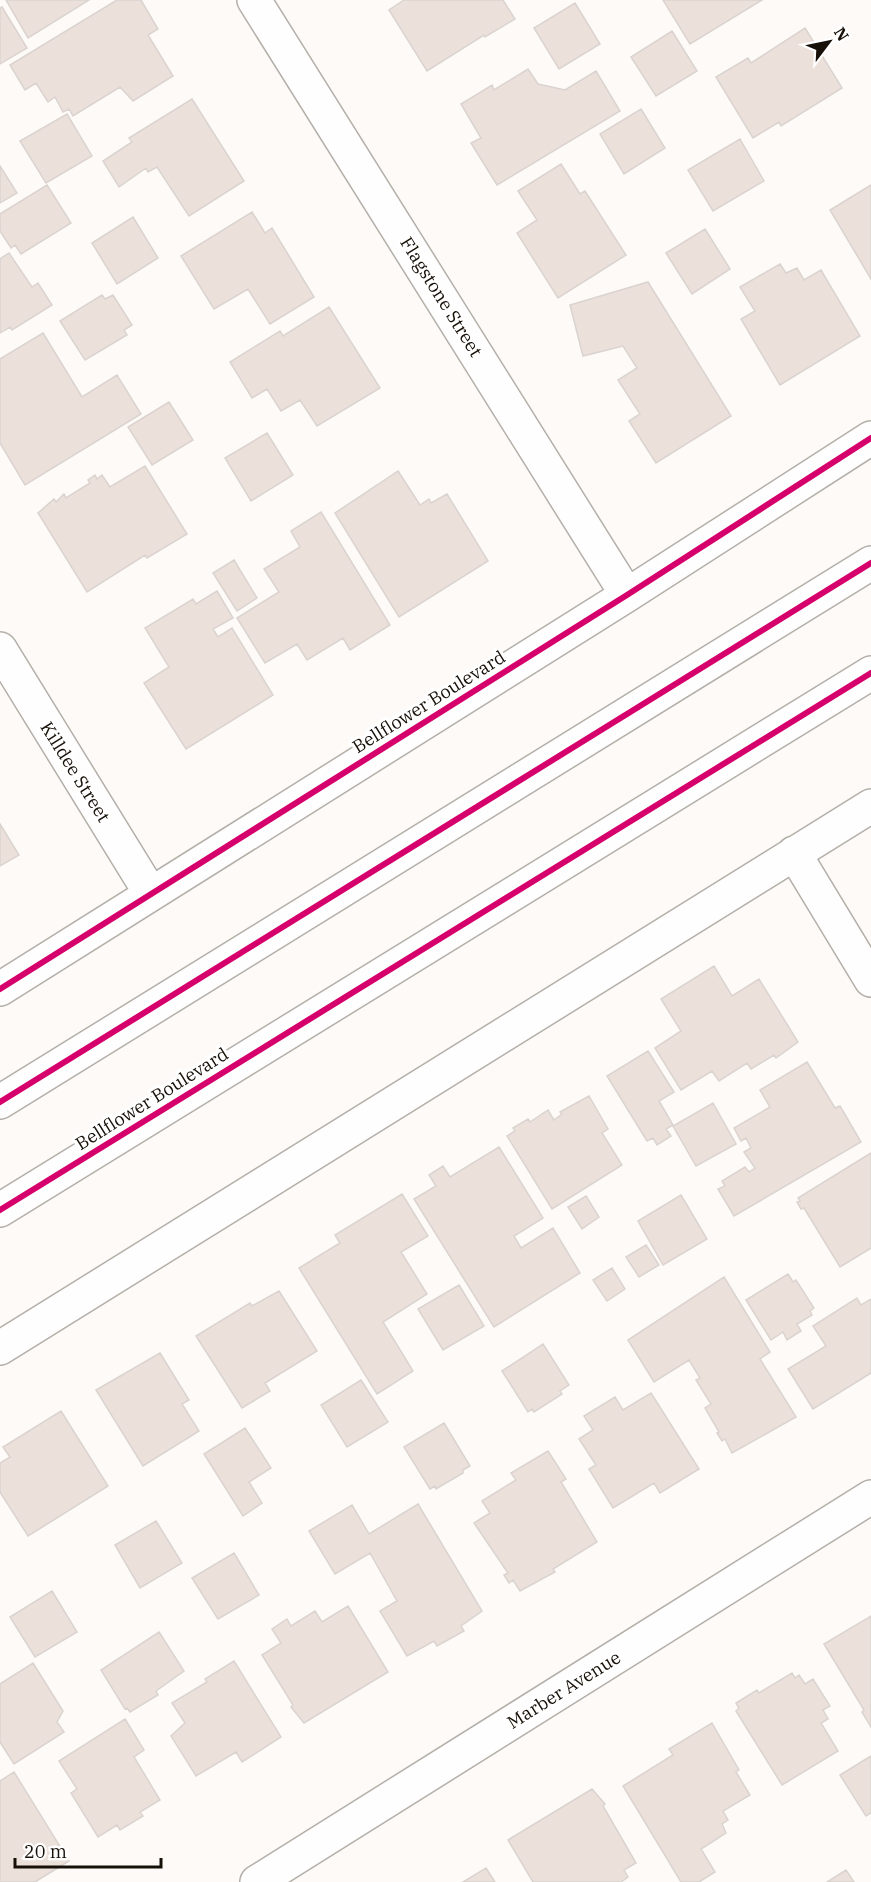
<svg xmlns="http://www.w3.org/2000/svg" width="871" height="1882" font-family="'IBM Plex Serif',serif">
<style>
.building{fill:#ece0da;stroke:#dad3cf;stroke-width:1.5}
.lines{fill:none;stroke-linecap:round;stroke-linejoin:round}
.street-casing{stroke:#b4afa9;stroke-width:36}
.secondary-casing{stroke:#b4afa9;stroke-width:36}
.street{stroke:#fffefe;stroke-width:33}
.secondary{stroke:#fffefe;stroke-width:33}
.cycleway-casing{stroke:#fff;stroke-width:10}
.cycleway{stroke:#d6006c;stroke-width:6}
.labels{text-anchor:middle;stroke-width:6;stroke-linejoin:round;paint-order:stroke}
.street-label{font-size:18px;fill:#171008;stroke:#fff}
</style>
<rect width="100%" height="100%" fill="#fdfaf7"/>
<!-- building -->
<path class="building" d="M 6,0 L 89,0 L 28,38 Z
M 117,0 L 141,0 L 158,29 L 148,35 L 173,76 L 133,101 L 120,87 L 73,116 L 69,109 L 63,112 L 55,97 L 48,102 L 36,83 L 25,90 L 10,65 Z
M 404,0 L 503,0 L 515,19 L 485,37 L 484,35 L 427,71 L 389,10 Z
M 663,0 L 762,0 L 690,44 Z
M 575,3 L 600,44 L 559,69 L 534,28 Z
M 2,7 L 27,48 L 0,64 L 0,8 Z
M 805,28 L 842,88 L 781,126 L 779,122 L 753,138 L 716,77 L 748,58 L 751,63 Z
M 672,31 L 697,71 L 656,96 L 631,57 Z
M 528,69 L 538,84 L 565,90 L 596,71 L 620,111 L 497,185 L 471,143 L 481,138 L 461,104 L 492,85 L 494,90 Z
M 192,99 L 244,181 L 189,216 L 157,167 L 148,172 L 146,168 L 119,187 L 103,161 L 132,142 L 129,138 Z
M 641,109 L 665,148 L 624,174 L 600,134 Z
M 67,114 L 92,156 L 46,183 L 20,141 Z
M 740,139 L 764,181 L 713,211 L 688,170 Z
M 561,164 L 580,194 L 585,191 L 626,255 L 558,298 L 517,233 L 537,220 L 518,191 Z
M 0,166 L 17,193 L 0,203 Z
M 47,185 L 71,223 L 21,254 L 15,245 L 11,248 L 0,231 L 0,214 Z
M 871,185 L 871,279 L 830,210 Z
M 252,212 L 265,233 L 272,228 L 314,297 L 270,324 L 248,289 L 214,309 L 181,256 Z
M 133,217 L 158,258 L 117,284 L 92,243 Z
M 705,229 L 730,269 L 692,294 L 666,253 Z
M 9,253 L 32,287 L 38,283 L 52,305 L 12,330 L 10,327 L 0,333 L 0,259 Z
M 780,264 L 786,273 L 797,268 L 804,280 L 821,270 L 860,336 L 780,385 L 741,319 L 755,311 L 740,287 Z
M 648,282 L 731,416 L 656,463 L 629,421 L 640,414 L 618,380 L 637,368 L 623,346 L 583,356 L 570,305 Z
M 102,295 L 105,299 L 113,295 L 132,325 L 124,330 L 127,335 L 85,360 L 60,321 Z
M 329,307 L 380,388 L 317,426 L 300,400 L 281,411 L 267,389 L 252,398 L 230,362 L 280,331 L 283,336 Z
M 43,333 L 82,397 L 117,375 L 141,414 L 25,485 L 0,443 L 0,359 Z
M 169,402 L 193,440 L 152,465 L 128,427 Z
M 267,433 L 293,475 L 251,501 L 225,458 Z
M 145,466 L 187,534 L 147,558 L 145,555 L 87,592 L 38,513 L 54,499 L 56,502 L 64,494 L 66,498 L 90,483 L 88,480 L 95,475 L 97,479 L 102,475 L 110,487 Z
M 398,471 L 420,505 L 429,499 L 431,503 L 447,494 L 488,561 L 399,617 L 335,513 Z
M 321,512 L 390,625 L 350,650 L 343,638 L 307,660 L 297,644 L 265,663 L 237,618 L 279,592 L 264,569 L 300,547 L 291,531 Z
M 234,560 L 257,598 L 237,611 L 213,573 Z
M 217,591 L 233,618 L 213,629 L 218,637 L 232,628 L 273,695 L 186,749 L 144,683 L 169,667 L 145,628 L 193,599 L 196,604 Z
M 0,824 L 19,855 L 0,866 Z
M 714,966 L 732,996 L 759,979 L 798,1042 L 776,1058 L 774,1055 L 751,1069 L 747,1063 L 719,1081 L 712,1071 L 681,1090 L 655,1048 L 681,1031 L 661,999 Z
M 648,1051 L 674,1092 L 659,1101 L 673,1125 L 666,1129 L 671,1136 L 657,1145 L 653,1138 L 647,1141 L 607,1076 Z
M 807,1062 L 835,1108 L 840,1106 L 861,1142 L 734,1216 L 718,1189 L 725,1186 L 722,1181 L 745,1167 L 749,1172 L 755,1168 L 744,1152 L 751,1148 L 746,1138 L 741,1141 L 734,1128 L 770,1107 L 760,1090 Z
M 589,1096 L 608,1129 L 602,1133 L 622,1165 L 552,1209 L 507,1136 L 515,1131 L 513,1128 L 528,1119 L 530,1122 L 548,1110 L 554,1120 L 562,1114 L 560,1112 Z
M 713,1103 L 736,1144 L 696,1166 L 673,1126 Z
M 499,1147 L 543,1218 L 514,1236 L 521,1248 L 553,1228 L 580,1273 L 494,1327 L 414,1199 L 436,1186 L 429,1175 L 443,1166 L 450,1177 Z
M 871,1153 L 871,1248 L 840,1267 L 804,1208 L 801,1209 L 797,1202 L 800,1201 L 798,1198 Z
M 402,1194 L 428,1236 L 401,1252 L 427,1294 L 383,1322 L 413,1371 L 377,1394 L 299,1268 L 340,1243 L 335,1235 Z
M 681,1195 L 707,1239 L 663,1265 L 638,1221 Z
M 586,1196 L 599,1217 L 582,1229 L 568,1207 Z
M 646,1245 L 659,1265 L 639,1277 L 626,1257 Z
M 612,1268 L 625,1289 L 607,1301 L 593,1280 Z
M 788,1274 L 793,1282 L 796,1280 L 814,1308 L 810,1311 L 812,1315 L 797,1324 L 801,1331 L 787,1340 L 783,1332 L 771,1340 L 746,1300 Z
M 724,1277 L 770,1352 L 760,1359 L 796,1417 L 732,1453 L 725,1439 L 722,1441 L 717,1433 L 719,1432 L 705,1408 L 711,1404 L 696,1380 L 700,1378 L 689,1360 L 654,1382 L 628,1340 Z
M 459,1285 L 484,1326 L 443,1350 L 418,1309 Z
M 279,1291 L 317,1351 L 265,1383 L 270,1391 L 242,1408 L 196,1336 L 250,1303 L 252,1306 Z
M 857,1298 L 861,1305 L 871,1299 L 871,1373 L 813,1409 L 788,1369 L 826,1346 L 813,1326 Z
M 543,1344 L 569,1385 L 560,1391 L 562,1394 L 534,1412 L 532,1409 L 528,1412 L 502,1371 Z
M 160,1353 L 189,1400 L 182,1404 L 199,1431 L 143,1466 L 96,1390 Z
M 361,1380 L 388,1422 L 347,1447 L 321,1405 Z
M 651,1393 L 699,1469 L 660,1493 L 654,1483 L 613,1508 L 589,1469 L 596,1465 L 579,1439 L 593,1430 L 584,1416 L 615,1397 L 623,1410 Z
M 61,1411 L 108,1486 L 28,1536 L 0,1492 L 0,1463 L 10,1457 L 3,1447 Z
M 444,1423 L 470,1466 L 463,1470 L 463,1473 L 436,1489 L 435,1486 L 430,1489 L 404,1447 Z
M 245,1428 L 271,1468 L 249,1482 L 262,1503 L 243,1516 L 204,1454 Z
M 548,1451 L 566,1479 L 561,1482 L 597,1542 L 553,1569 L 555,1572 L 520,1591 L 513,1580 L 509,1583 L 504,1575 L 508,1573 L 474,1523 L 490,1513 L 482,1501 L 516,1480 L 511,1473 Z
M 418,1504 L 482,1611 L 461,1626 L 464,1631 L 437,1646 L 434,1641 L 407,1656 L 380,1611 L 397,1601 L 370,1553 L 335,1574 L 309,1531 L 352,1505 L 369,1534 Z
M 156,1521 L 182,1563 L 140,1588 L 115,1545 Z
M 234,1553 L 259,1595 L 218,1619 L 192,1578 Z
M 52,1591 L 77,1632 L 35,1657 L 10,1617 Z
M 348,1606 L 388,1672 L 304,1723 L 291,1707 L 293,1705 L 262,1655 L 281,1643 L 272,1629 L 287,1619 L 291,1626 L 315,1611 L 322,1622 Z
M 871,1616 L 871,1727 L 862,1712 L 864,1710 L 824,1644 Z
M 159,1632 L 184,1671 L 156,1691 L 158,1695 L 130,1712 L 127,1708 L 125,1709 L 101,1670 Z
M 234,1661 L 281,1737 L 242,1762 L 236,1752 L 196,1776 L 171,1736 L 185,1723 L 172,1703 L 207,1682 L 205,1679 Z
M 33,1663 L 63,1711 L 57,1722 L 64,1732 L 14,1764 L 0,1742 L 0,1684 Z
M 792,1673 L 795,1678 L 799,1675 L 805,1684 L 813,1679 L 830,1706 L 823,1710 L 828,1719 L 821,1723 L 838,1751 L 782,1785 L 736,1711 L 739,1708 L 736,1703 L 757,1690 L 759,1693 Z
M 125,1719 L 144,1750 L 134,1757 L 160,1800 L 140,1812 L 143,1816 L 120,1830 L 117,1825 L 98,1837 L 71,1793 L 77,1789 L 59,1761 Z
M 712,1723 L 739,1770 L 736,1772 L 750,1795 L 723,1811 L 728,1820 L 722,1824 L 726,1833 L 701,1849 L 715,1872 L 699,1882 L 681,1882 L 623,1786 L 673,1755 L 669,1749 Z
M 871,1756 L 871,1813 L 866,1816 L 840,1775 Z
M 14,1772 L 69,1861 L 35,1882 L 0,1882 L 0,1781 Z
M 592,1789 L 605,1804 L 603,1806 L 636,1863 L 624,1870 L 628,1877 L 621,1882 L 533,1882 L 508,1840 Z
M 486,1868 L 495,1882 L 463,1882 Z
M 846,1870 L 854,1882 L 827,1882 Z"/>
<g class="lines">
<!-- street casing -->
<g class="street-casing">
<path id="street" d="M 254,0 L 627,595
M 0,649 L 151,894
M 794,853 L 871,980
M 0,989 L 627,595 L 871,438
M 0,1348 L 871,806
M 257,1882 L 871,1497"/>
</g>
<!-- secondary casing -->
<g class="secondary-casing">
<path id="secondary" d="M 0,1102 L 871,563
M 0,1210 L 871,673"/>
</g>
<!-- street -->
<use href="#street" class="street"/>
<!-- secondary -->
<use href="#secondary" class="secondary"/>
<!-- cycleway casing -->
<g class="cycleway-casing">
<path id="cycleway" d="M 0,989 L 627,595 L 871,438
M 0,1102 L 871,563
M 0,1210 L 871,673"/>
</g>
<!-- cycleway -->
<use href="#cycleway" class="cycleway"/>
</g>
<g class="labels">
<!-- street labels -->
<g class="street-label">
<text transform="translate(441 297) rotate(58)" y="6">Flagstone Street</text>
<text transform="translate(429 702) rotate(-32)" y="6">Bellflower Boulevard</text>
<text transform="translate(75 772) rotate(58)" y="6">Killdee Street</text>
<text transform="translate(152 1099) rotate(-32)" y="6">Bellflower Boulevard</text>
<text transform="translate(564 1690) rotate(-32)" y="6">Marber Avenue</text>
</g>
</g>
<!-- north arrow -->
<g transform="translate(829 42) rotate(58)" stroke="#ffffff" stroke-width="4.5" paint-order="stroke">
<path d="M0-4.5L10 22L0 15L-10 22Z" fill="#171008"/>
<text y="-9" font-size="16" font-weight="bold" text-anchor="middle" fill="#171008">N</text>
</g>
<!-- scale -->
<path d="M15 1858v9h146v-9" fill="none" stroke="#171008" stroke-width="3"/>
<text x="24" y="1858" font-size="18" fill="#171008" stroke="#ffffff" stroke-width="4.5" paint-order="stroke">20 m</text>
</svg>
